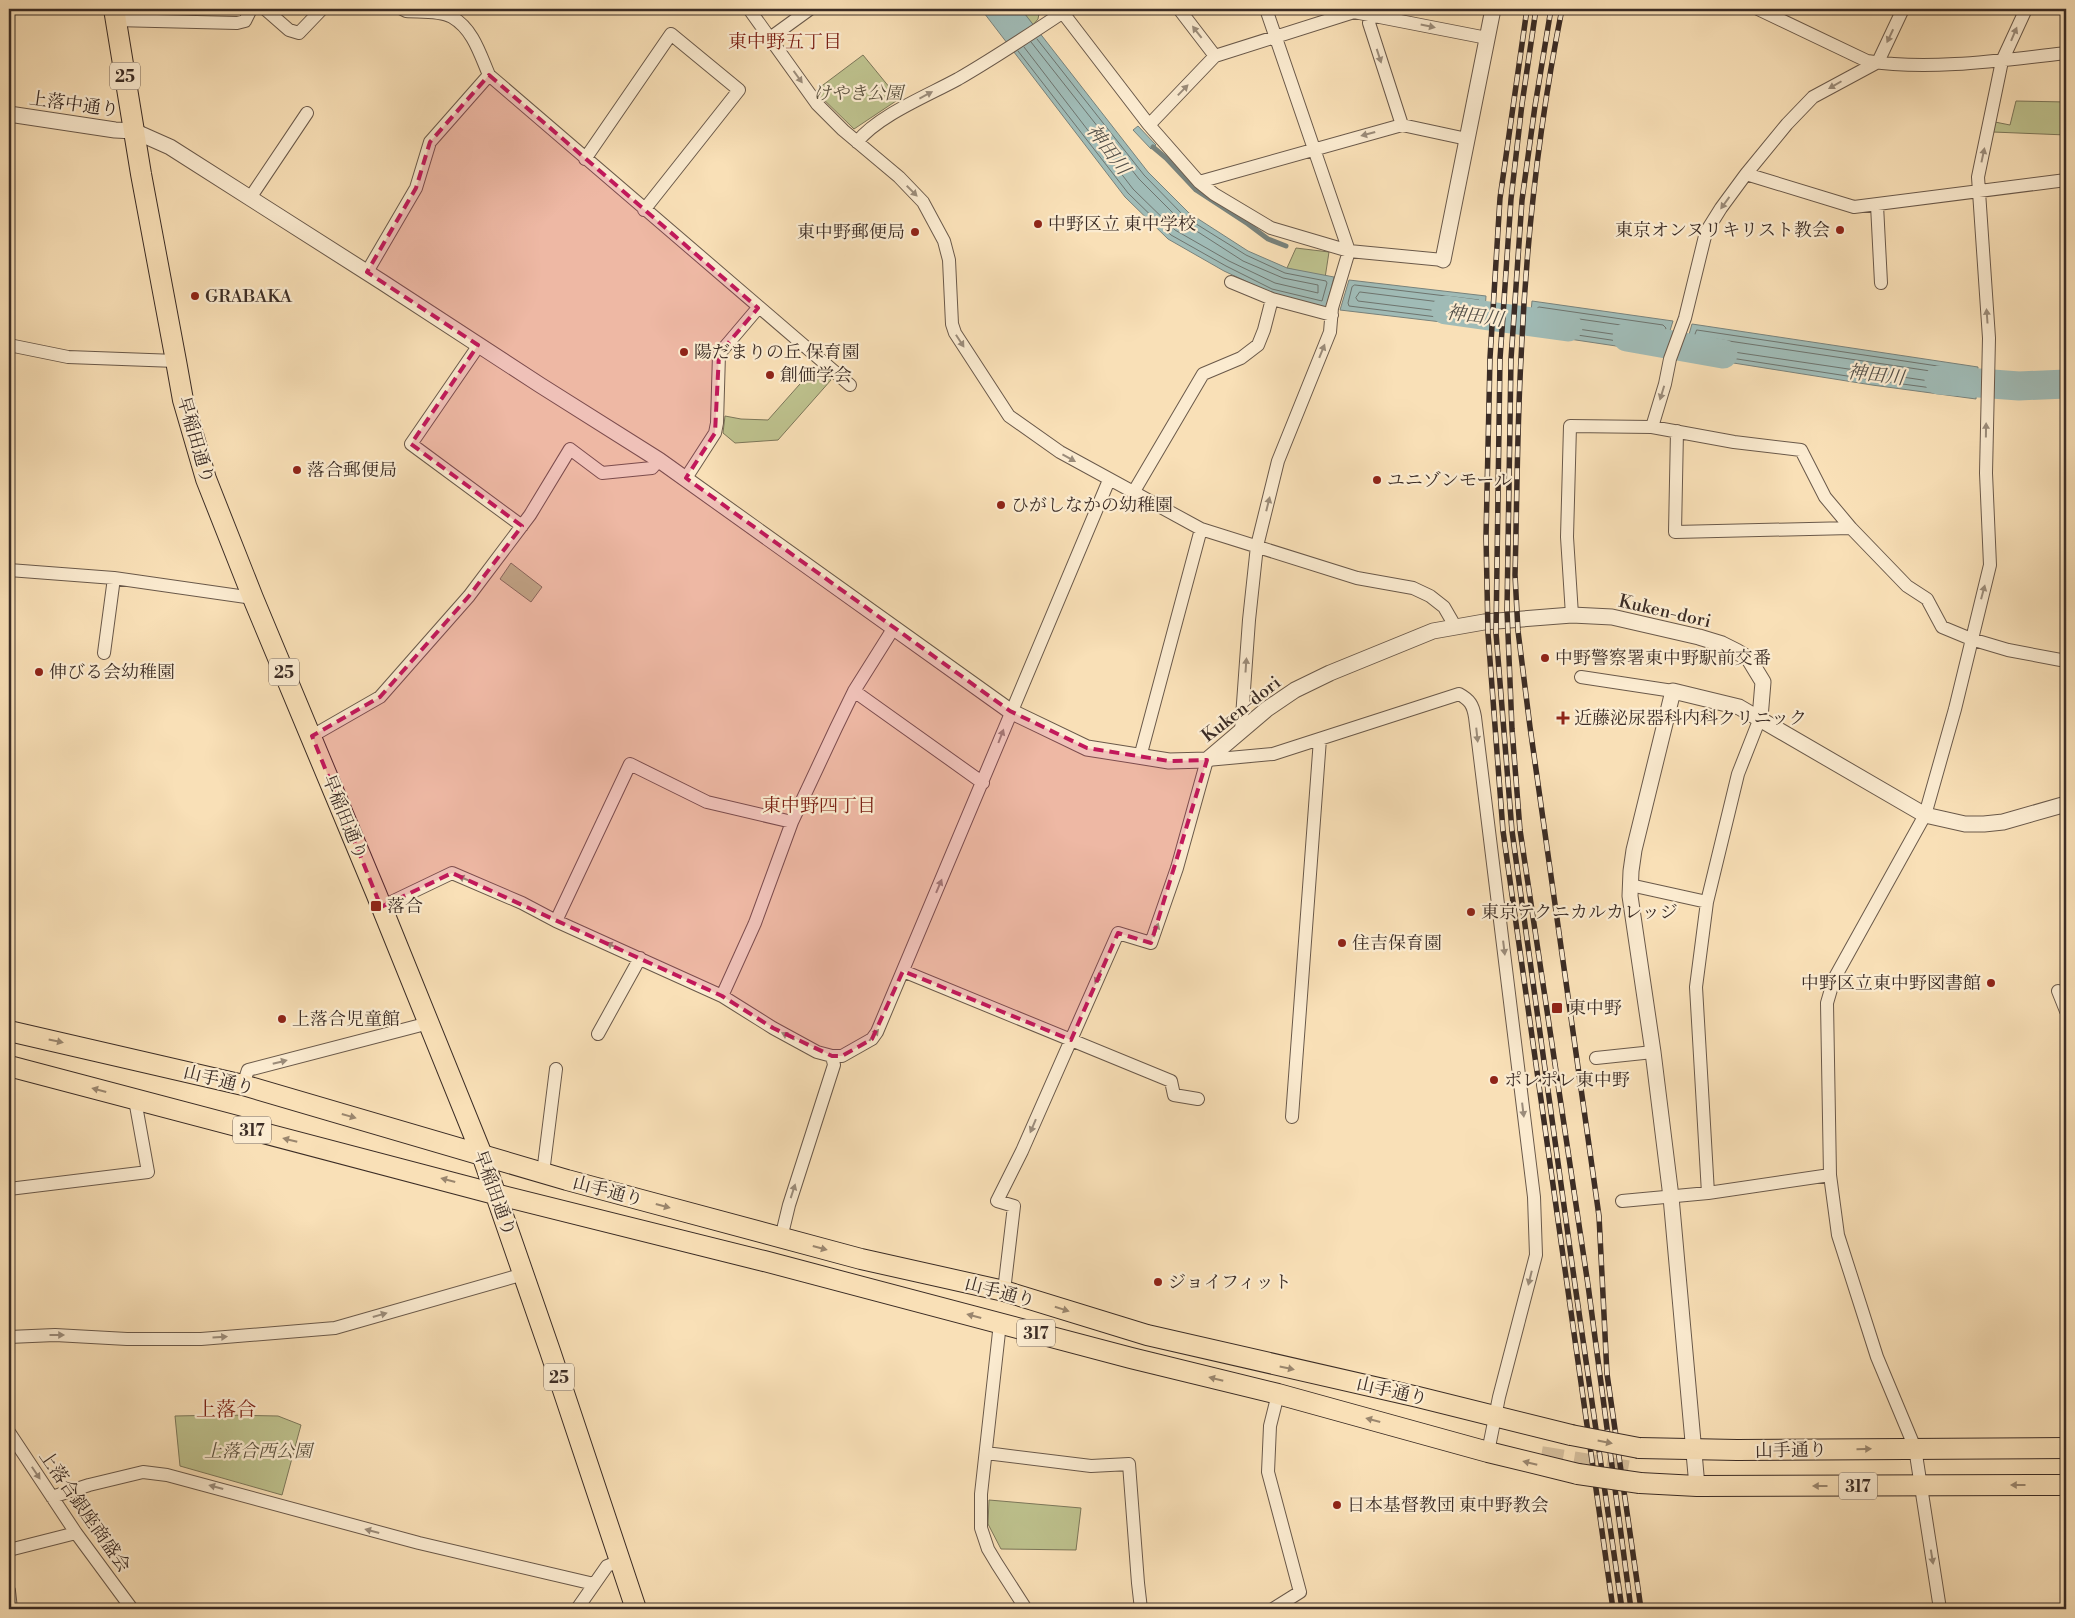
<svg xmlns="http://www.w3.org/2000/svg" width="2075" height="1618" font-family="'Libre Bodoni','Noto Serif JP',serif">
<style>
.green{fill:#bec28e;stroke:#7c775a}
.water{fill:#a0bbb6;stroke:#78827c}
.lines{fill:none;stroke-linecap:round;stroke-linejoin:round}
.shore{stroke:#6e746e;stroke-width:1}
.stream{stroke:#78827c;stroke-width:5}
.river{stroke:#a0bbb6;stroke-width:29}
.motorway-tunnel{stroke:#d3bc9a;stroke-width:22;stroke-dasharray:22 11;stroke-linecap:butt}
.minor-casing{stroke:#6a594a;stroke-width:14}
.tertiary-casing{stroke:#6a594a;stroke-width:17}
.primary-casing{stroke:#3b2c25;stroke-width:22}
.minor{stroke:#fbebd0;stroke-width:12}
.tertiary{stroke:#fbebd0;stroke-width:15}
.primary{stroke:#f9e0b7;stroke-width:20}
.rail-casing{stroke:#3b2c25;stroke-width:5.5}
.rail{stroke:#fbebd0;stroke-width:4;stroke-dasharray:11;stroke-linecap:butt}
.primary-bridge-casing{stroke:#3b2c25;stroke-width:22;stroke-linecap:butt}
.primary-bridge{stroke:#f9e0b7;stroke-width:20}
.oneway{fill:#9b8c7a}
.oneway2{fill:#9a866e}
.marked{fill:#c2185b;fill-opacity:0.2;stroke:#c2185b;stroke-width:4;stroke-dasharray:10 6;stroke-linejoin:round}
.poi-dot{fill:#8f2418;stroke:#fbebd0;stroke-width:2}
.labels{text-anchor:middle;stroke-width:4.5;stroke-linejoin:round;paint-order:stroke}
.shield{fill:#fbebd0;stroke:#756558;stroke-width:1}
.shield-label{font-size:16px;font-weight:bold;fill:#3b2c25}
.park-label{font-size:18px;font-style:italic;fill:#5c523f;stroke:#fbebd0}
.street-label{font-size:18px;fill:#3b2c25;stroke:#fbebd0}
.poi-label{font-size:18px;fill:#3b2c25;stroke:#fbebd0;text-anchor:start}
.neighbourhood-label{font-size:19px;fill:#7a1f14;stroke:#fbebd0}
.water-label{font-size:19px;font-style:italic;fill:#545049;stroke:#fbebd0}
.quarter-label{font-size:20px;fill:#7a1f14;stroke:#fbebd0}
</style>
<rect width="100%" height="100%" fill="#f9e0b7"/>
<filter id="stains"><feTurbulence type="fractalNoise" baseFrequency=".004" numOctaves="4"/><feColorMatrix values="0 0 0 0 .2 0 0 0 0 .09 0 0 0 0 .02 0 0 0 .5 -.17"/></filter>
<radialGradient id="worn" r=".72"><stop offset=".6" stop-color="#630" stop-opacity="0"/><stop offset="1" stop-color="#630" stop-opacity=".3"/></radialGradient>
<!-- green -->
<path class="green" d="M 1021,9 L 1040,9 L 1038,19 L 1033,25 Z
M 863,55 L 899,99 L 854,129 L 815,91 Z
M 2016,101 L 2066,102 L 2066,135 L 1993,132 L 1995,122 L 2010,125 Z
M 1296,248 L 1329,252 L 1325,278 L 1287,268 Z
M 815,367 L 831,380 L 778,440 L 735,443 L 723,433 L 725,416 L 741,419 L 768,420 Z
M 511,563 L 542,587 L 531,602 L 500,579 Z
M 225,1415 L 278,1416 L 301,1425 L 282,1495 L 180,1466 L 175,1416 Z
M 989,1500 L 1081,1508 L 1076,1550 L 1001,1549 L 988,1524 Z"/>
<!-- water -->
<path class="water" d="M 981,9 L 1021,9 L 1148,172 L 1189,213 L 1248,251 L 1287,268 L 1334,277 L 1326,308 L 1271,293 L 1224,271 L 1168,239 L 1125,197 Z
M 1138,126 L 1156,145 L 1151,149 L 1133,130 Z
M 1349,280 L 1486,296 L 1484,327 L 1340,310 Z
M 1532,301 L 1673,321 L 1663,353 L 1529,333 Z
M 1692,324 L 1978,367 L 1976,399 L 1872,385 L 1683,355 Z"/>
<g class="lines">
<!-- shore -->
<path class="shore" d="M 1024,47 L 1133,189 L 1175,230 L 1229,261 L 1275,283 L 1318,293 L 1318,285 L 1283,278 L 1243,261 L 1181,221 L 1139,179 L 1031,42
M 1018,51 L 1128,193 L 1171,235 L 1226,266 L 1272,289 L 1322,301 L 1327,283 L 1326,281 L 1285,273 L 1246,255 L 1185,217 L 1144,175 L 1037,39
M 1355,285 L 1479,300 L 1481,303 L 1480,320 L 1477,322 L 1349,306 L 1348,303 L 1352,287 Z
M 1360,292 L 1472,306 L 1474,313 L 1471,315 L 1358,301 L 1356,298 Z
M 1539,307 L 1663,325 L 1666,328 L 1660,346 L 1658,347 L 1537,329 L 1535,327 L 1537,309 Z
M 1545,314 L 1655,330 L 1658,333 L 1653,340 L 1544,324 L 1542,322 L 1542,317 Z
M 1697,330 L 1971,371 L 1973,373 L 1972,392 L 1969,393 L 1873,380 L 1692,352 L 1690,348 Z
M 1702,337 L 1964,376 L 1966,378 L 1966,384 L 1963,386 L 1700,347 L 1698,344 Z"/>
<!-- stream -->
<path class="stream" d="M 1153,147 L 1166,158 L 1196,190 L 1248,224 L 1268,239 L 1286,246"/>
<!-- river -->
<path class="river" d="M 1446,310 L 1568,327
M 1627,337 L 1723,354
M 1939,380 L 2019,386 L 2066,384"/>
<!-- motorway-tunnel -->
<path class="motorway-tunnel" d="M 1541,1457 L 1638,1473"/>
<!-- minor casing -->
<g class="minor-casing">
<path id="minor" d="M 265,9 L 289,30 L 299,33 L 322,9
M 402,9 L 406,11 C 419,12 440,10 452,17 C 473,29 480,54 489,75 L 850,385
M 749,9 L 817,104 L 843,130 L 899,177 L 923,202 L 944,241 L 949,260 L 952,324 L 955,333 L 1009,416 L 1060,452 L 1201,529 L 1357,578 L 1413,588 L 1430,596 L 1444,607 L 1455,626
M 1060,9 L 1149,125 L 1199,182 L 1214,194 L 1271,228 L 1349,251 L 1443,260
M 1179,9 L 1215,56
M 1371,9 L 1369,23 L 1402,125
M 1758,9 L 1867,61 C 1929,71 2004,60 2066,53
M 115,20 L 237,23 L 245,21 L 251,9
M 770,38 L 810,9
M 1149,125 L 1215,56 L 1354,12 L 1487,38
M 857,142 C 879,115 927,96 958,79 C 996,57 1032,33 1068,9
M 585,159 L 671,34 L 739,90 L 644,210
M 1746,174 L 1854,207 L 2066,180
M 1199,182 L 1402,125 L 1467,139
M 250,198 L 307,113
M 1877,205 L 1881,283
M 367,272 L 416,188 L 430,142 L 489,75
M 1231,282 L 1272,299 L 1332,315
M 9,345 L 68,357 L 176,361
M 479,345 L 411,444 L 522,526
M 1652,427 L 1665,384 L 1670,359 L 1685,318 L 1706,232 L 1721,208 L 1746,174 L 1787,124 L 1813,97 L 1878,62 L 1903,9
M 1677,431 L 1675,532 L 1851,528 L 1907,586 L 1927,599 L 1942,627 L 1971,639 L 2008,650 L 2066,661
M 686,478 L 715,433 L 717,423 L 719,354 L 758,308
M 1133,493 L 1203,374 L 1241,358 L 1258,345 L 1264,330 L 1272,299
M 9,570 L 114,578
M 1572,615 L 1567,537 L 1570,426 L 1652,427 L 1734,442 L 1801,450 L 1825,497 L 1851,528
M 104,653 L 114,578 L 253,598
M 1581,677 L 1673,691
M 854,691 L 983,783
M 1241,731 L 1249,620 L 1257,546 L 1278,461 L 1330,332 L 1332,308 L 1349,251 L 1266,9
M 312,736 L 380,697 L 469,596 L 530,515 L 570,449 L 602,473 L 652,468 L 659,460
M 1140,757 L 1201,529
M 1630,885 L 1707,902
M 381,907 L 452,873 L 522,903 L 556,921 L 722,996 L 773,1028 L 817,1052 L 832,1056 L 842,1056 L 872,1039 L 877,1032 L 1109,480
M 556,921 L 630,764 L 707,802 L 792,822
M 903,971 L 1171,1081 L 1174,1095 L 1198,1099
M 2058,991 L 2066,1011
M 722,996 L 755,923 L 792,822 L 836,728 L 854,691 L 893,629
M 598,1034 L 640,958
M 1596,1058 L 1653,1052
M 243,1085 L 248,1070 L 429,1023
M 1292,1117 L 1320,739
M 543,1173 L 556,1069
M 9,1189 L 148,1172 L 135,1100
M 1708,1193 L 1696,987 L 1707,902 L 1738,774 L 1760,718
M 1622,1201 L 1708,1193 L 1830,1175
M 781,1238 L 789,1205 L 834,1065 L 832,1056
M 1004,1291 L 1014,1206 L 997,1201 L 1022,1151 L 1118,933 L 1151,943 L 1177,868 L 1207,760 L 1273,754 L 1459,694 C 1470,700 1473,705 1475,717 L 1534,1197 L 1536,1255 L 1499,1397 L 1488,1452
M 1000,1323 L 981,1494 L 981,1528 L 988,1549 L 997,1564 L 1026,1609
M 9,1337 L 55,1335 L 127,1339 L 201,1339 L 335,1328 L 524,1274
M 9,1432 L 76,1533 L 132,1609
M 986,1453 L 1091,1466 L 1129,1464 L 1138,1583 L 1141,1609
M 52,1497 L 89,1485 L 143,1472 L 167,1475 L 419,1543 L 594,1584
M 9,1550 L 76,1533
M 9,1591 L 11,1609
M 577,1609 L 607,1566 L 620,1561
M 1273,1609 L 1300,1592 L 1268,1472 L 1270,1426 L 1278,1394
M 1940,1609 L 1915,1448 L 1877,1357 L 1838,1235 L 1830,1175 L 1827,1003 L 1834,979 L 1925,815 L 1955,709 L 1990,565 L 1986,473 L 1989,338 L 1978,177 L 2002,61 L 2026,9"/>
</g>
<!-- tertiary casing -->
<g class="tertiary-casing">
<path id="tertiary" d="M 9,114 L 115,130 L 134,131 L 170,147 L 382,282 L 540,385 L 659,460 L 1010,711 L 1087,748 L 1169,761 L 1207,760 L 1267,709 L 1295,690 L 1330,673 L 1433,631 L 1484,622 L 1572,615 L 1612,617 L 1699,637 L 1722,644 L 1736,651 L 1749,659 L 1763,682 L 1760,718
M 1443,260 L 1493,9
M 1697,1486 L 1671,1197 L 1653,1052 L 1630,896 L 1631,871 L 1634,850 L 1673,691 L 1739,707 L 1925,815 L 1965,824 L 1984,824 L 2003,822 L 2066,804"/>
</g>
<!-- primary casing -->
<g class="primary-casing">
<path id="primary" d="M 114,9 L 141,174 L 176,361 L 183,400 L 206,479 L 253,598 L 376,893 L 482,1155 L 550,1351 L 636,1609
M 9,1031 L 243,1085 L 567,1180 L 861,1259 L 1004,1291 L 1147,1335 L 1418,1397 L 1571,1435
M 9,1066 L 495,1194 L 764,1261 L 1131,1358 L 1278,1394 L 1488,1452 L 1578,1474
M 1639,1448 L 1737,1450 L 2066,1448
M 1640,1483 L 1697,1486 L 2066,1485"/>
</g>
<!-- minor -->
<use href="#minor" class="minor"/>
<!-- tertiary -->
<use href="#tertiary" class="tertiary"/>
<!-- primary -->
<use href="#primary" class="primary"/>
<!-- rail casing -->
<g class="rail-casing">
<path id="rail" d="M 1527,9 L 1500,198 L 1490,358 L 1486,537 L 1488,634 L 1503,831 L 1613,1609
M 1536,9 L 1522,104 L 1511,199 L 1500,359 L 1496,633 L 1512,831 L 1575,1285 L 1622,1609
M 1551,9 L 1535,106 L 1522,200 L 1511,359 L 1507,610 L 1512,729 L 1520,830 L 1588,1285 L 1631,1609
M 1562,9 C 1539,124 1526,242 1521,359 C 1517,431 1517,503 1515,575 L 1518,631 L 1530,727 L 1599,1216 L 1607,1374 L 1641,1609"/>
</g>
<!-- rail -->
<use href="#rail" class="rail"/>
<!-- primary-bridge casing -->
<g class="primary-bridge-casing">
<path id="primary-bridge" d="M 1571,1435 L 1639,1448
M 1578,1474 L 1640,1483"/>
</g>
<!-- primary-bridge -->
<use href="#primary-bridge" class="primary-bridge"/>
</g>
<!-- one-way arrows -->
<defs><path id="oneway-solid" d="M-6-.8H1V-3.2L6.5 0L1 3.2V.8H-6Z" transform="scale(1.25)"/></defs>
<g class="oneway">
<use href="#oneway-solid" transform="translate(1428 26) rotate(12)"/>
<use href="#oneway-solid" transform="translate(1197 32) rotate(-128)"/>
<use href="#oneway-solid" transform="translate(2014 34) rotate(-67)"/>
<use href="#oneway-solid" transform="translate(1890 36) rotate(115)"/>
<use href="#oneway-solid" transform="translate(1379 56) rotate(72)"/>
<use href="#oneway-solid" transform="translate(798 77) rotate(54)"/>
<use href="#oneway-solid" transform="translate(1835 85) rotate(150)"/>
<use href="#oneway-solid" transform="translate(1183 90) rotate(-46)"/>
<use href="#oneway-solid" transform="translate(926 95) rotate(-28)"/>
<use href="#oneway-solid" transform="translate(1368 134) rotate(165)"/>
<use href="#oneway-solid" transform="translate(1983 155) rotate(-78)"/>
<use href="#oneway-solid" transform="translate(912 191) rotate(45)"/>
<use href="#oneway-solid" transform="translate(1725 203) rotate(126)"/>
<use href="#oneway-solid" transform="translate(1987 316) rotate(-94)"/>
<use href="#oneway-solid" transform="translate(960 341) rotate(57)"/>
<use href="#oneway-solid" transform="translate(1322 351) rotate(-68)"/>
<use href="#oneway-solid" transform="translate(1662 393) rotate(107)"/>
<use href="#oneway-solid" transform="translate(1986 430) rotate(-89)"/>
<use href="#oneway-solid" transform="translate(1069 458) rotate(29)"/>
<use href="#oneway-solid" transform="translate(1268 504) rotate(-76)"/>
<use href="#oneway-solid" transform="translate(1983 592) rotate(-75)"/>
<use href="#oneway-solid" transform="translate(1246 665) rotate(-86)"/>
<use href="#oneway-solid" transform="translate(1477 735) rotate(84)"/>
<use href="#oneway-solid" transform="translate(1001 736) rotate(-69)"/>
<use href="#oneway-solid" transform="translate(465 879) rotate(-157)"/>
<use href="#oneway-solid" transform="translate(939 886) rotate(-67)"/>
<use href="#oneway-solid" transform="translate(1156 930) rotate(-71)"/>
<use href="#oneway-solid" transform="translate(613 946) rotate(-155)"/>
<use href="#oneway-solid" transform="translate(1504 948) rotate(83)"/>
<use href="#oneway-solid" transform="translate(1098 977) rotate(114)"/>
<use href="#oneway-solid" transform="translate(874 1035) rotate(-51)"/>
<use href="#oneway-solid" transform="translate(788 1036) rotate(-152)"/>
<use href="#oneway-solid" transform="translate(280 1062) rotate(-14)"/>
<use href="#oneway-solid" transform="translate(1523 1110) rotate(83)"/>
<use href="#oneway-solid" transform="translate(1033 1126) rotate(113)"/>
<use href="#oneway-solid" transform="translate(793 1191) rotate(-72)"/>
<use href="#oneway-solid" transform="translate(1530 1278) rotate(104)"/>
<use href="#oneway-solid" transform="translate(380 1315) rotate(-16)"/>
<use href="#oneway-solid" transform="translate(57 1335)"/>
<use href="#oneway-solid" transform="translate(220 1337) rotate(-4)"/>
<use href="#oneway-solid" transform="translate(36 1473) rotate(56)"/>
<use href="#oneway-solid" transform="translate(216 1487) rotate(-165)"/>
<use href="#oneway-solid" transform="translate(372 1531) rotate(-165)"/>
<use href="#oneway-solid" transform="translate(1932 1557) rotate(81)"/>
</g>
<g class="oneway2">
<use href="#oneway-solid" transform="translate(56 1041) rotate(12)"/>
<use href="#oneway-solid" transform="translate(99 1090) rotate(-165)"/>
<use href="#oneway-solid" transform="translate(349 1116) rotate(16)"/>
<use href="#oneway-solid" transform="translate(290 1140) rotate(-166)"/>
<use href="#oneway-solid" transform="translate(448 1180) rotate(-165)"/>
<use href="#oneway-solid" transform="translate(663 1206) rotate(15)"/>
<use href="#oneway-solid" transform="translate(820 1248) rotate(15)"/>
<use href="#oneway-solid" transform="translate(1062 1309) rotate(17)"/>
<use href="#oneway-solid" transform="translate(974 1316) rotate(-165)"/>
<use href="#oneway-solid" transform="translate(1287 1368) rotate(12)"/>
<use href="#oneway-solid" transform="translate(1216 1379) rotate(-166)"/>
<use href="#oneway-solid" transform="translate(1373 1420) rotate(-165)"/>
<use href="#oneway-solid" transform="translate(1605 1442) rotate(11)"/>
<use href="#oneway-solid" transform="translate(1864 1449) rotate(-1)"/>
<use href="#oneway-solid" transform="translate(1530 1463) rotate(-166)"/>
<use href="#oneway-solid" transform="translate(2018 1485) rotate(-180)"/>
<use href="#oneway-solid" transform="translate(1820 1486) rotate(180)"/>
</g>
<!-- marked area -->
<path class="marked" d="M 489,75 L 758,308 L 719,354 L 715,433 L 686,478 L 1010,711 L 1087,748 L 1169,761 L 1207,760 L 1151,943 L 1118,933 L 1071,1040 L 903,971 L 872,1039 L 842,1056 L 832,1056 L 773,1028 L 722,996 L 452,873 L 381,907 L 312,736 L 380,697 L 469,596 L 522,526 L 411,444 L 478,345 L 367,272 L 416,188 L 430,142 Z"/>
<!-- markers -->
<g class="poi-dot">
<circle cx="1038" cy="224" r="5"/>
<circle cx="1840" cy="230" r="5"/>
<circle cx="915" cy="232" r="5"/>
<circle cx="195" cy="296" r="5"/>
<circle cx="684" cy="352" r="5"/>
<circle cx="770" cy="375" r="5"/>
<circle cx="297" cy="470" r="5"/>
<circle cx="1377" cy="480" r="5"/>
<circle cx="1001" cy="505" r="5"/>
<circle cx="1545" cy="658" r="5"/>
<circle cx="39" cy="672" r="5"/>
<path d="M1560.5 710.5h5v5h5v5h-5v5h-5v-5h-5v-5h5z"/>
<rect x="370" y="900" width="12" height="12" rx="2.5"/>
<circle cx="1471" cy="912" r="5"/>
<circle cx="1342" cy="943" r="5"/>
<circle cx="1991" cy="983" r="5"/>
<rect x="1551" y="1002" width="12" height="12" rx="2.5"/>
<circle cx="282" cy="1019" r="5"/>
<circle cx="1494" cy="1080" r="5"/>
<circle cx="1158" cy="1282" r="5"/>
<circle cx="1337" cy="1505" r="5"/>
</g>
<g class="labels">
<!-- shield labels -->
<g class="shield">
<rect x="110" y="62.5" width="30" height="27" rx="4"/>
<rect x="269" y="658.5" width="30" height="27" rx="4"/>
<rect x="233" y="1116.5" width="38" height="27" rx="4"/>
<rect x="1017" y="1319.5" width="38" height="27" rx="4"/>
<rect x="544" y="1363.5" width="30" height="27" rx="4"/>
<rect x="1839" y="1472.5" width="38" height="27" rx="4"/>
</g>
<g class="shield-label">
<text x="125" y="82">25</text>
<text x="284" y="678">25</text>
<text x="252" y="1136">317</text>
<text x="1036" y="1339">317</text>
<text x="559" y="1383">25</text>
<text x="1858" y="1492">317</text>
</g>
<!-- park labels -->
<g class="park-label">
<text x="858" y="99">けやき公園</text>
<text x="258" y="1457">上落合西公園</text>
</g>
<!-- street labels -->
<g class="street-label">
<text transform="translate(74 104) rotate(8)" y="6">上落中通り</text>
<text transform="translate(196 440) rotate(74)" y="6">早稲田通り</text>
<text transform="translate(1665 611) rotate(13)" y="6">Kuken-dori</text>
<text transform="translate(1241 709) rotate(-38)" y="6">Kuken-dori</text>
<text transform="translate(345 817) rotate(68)" y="6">早稲田通り</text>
<text transform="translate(219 1080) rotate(14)" y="6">山手通り</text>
<text transform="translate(608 1191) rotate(15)" y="6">山手通り</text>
<text transform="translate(495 1193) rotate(70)" y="6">早稲田通り</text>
<text transform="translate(1000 1292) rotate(15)" y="6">山手通り</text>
<text transform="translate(1392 1391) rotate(13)" y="6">山手通り</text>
<text transform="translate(1791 1450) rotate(-1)" y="6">山手通り</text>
<text transform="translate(85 1511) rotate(55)" y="6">上落合銀座商盛会</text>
</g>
<!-- poi labels -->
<g class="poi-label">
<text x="1048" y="230">中野区立 東中学校</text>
<text x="1830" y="236" text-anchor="end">東京オンヌリキリスト教会</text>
<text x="905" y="238" text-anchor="end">東中野郵便局</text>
<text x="205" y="302">GRABAKA</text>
<text x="694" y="358">陽だまりの丘 保育園</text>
<text x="780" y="381">創価学会</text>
<text x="307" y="476">落合郵便局</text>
<text x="1387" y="486">ユニゾンモール</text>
<text x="1011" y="511">ひがしなかの幼稚園</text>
<text x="1555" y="664">中野警察署東中野駅前交番</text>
<text x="49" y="678">伸びる会幼稚園</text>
<text x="1574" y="724">近藤泌尿器科内科クリニック</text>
<text x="387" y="912">落合</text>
<text x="1481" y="918">東京テクニカルカレッジ</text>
<text x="1352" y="949">住吉保育園</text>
<text x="1981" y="989" text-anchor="end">中野区立東中野図書館</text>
<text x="1568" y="1014">東中野</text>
<text x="292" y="1025">上落合児童館</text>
<text x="1504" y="1086">ポレポレ東中野</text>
<text x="1168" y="1288">ジョイフィット</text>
<text x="1347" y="1511">日本基督教団 東中野教会</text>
</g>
<!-- neighbourhood labels -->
<g class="neighbourhood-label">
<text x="785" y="48">東中野五丁目</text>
<text x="819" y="812">東中野四丁目</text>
</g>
<!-- water labels -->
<g class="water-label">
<text transform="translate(1109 149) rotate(53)" y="7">神田川</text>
<text transform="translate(1475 315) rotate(8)" y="7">神田川</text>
<text transform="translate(1876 374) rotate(7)" y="7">神田川</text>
</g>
<!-- quarter labels -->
<g class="quarter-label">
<text x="226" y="1416">上落合</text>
</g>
</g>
<!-- margin -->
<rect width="2075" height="1618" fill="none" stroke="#f9e0b7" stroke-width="30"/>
<rect x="10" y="10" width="2055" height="1598" fill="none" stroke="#3b2c25" stroke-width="2.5"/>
<rect x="15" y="15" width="2045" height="1588" fill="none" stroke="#3b2c25"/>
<rect width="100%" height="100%" filter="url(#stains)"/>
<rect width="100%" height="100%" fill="url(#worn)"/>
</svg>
